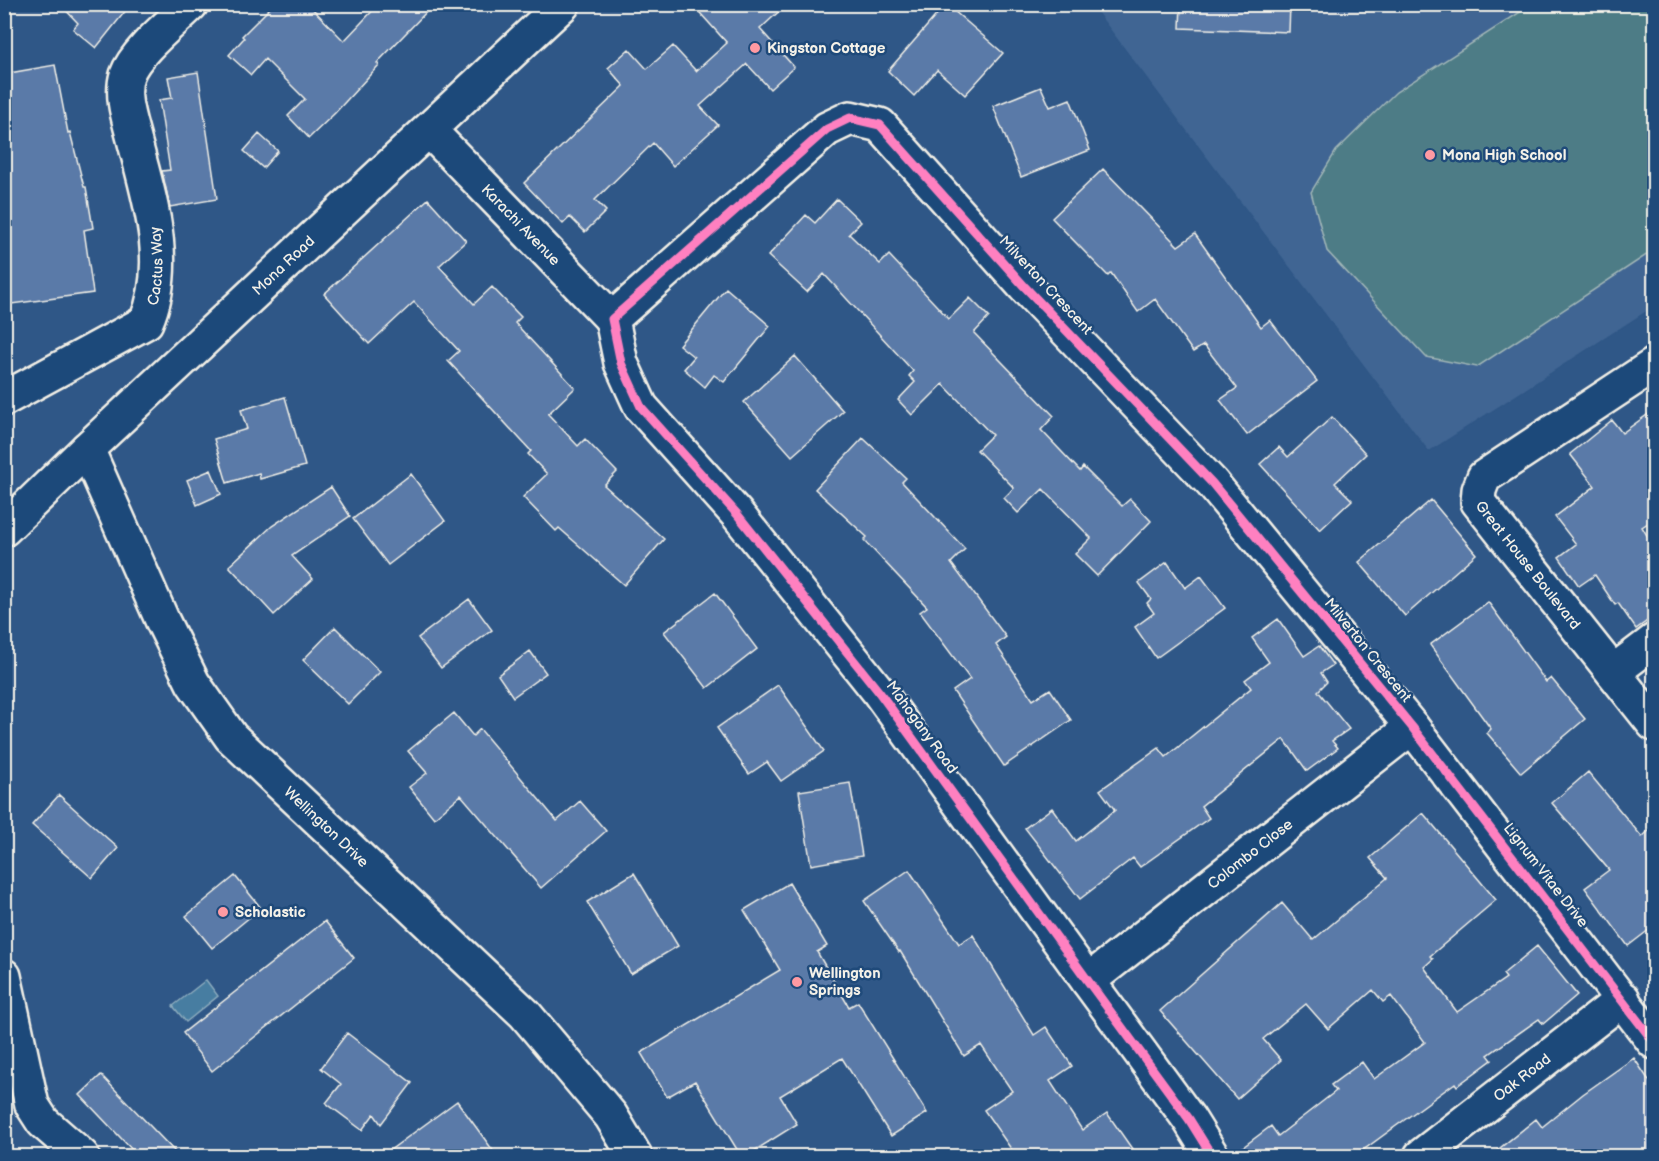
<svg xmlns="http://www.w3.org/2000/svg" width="1659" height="1161" font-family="'Balsamiq Sans',sans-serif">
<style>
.built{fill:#406593}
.green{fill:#4e7c86;stroke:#a1b6b7;stroke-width:1.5}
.water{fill:#467da1;stroke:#8cabbd;stroke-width:1.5}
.building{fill:#5a7aa8;stroke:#f4f1e8;stroke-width:1.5}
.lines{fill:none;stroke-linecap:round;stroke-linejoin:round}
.minor-casing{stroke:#f4f1e8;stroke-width:38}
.minor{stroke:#1f4a7a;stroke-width:33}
.cycleway-casing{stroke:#1f4a7a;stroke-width:13}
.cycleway{stroke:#ff80c0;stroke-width:9}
.poi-dot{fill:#ff9aa2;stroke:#1f4a7a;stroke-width:2}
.labels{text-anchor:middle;stroke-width:5;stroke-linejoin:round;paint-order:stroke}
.poi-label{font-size:15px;font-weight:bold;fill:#f4f1e8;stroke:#1f4a7a;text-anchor:start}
.street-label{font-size:15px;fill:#f4f1e8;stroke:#1f4a7a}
</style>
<rect width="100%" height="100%" fill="#2f5787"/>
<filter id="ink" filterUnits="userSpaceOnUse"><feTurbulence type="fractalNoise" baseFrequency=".0167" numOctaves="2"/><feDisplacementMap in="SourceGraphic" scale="12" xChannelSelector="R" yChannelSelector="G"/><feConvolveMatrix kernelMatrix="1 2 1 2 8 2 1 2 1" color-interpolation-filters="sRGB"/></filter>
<g filter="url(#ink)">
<!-- built -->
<path class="built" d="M 1092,5 L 1654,5 L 1654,306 L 1429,451 Z"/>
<!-- green -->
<path class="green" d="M 1531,5 L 1654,5 L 1654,250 L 1477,367 L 1426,357 L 1327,251 L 1311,192 L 1336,151 L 1396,92 Z"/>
<!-- water -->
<path class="water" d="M 206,980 L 218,996 L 186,1022 L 173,1006 Z"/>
<!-- building -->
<path class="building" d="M 60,4 L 131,4 L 96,48 L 73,29 L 78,23 Z
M 274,4 L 308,4 L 344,41 L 379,4 L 434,4 L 377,63 L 379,65 L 335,113 L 309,138 L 288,116 L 305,99 L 265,59 L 251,75 L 229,55 L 244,38 L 242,36 Z
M 692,4 L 787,4 L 760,29 L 794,67 L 770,89 L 747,64 L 700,106 L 718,125 L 673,166 L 653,143 L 595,200 L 606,211 L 585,232 L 570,217 L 563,224 L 524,183 L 624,86 L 608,68 L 629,49 L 647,69 L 673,46 L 696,71 L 727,43 Z
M 946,4 L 1003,53 L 965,95 L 937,70 L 914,96 L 888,71 Z
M 1181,4 L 1290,4 L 1289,32 L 1180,28 Z
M 55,65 L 68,133 L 70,132 L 84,187 L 86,187 L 93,228 L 84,230 L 93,293 L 4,305 L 4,74 Z
M 198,72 L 217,199 L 170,207 L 162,171 L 170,170 L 159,100 L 172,98 L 168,77 Z
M 1041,87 L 1050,107 L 1070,99 L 1090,150 L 1021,177 L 993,106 Z
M 259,134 L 278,151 L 263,168 L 244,151 Z
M 1103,169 L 1178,246 L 1195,234 L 1261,327 L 1270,320 L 1317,381 L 1247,435 L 1220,400 L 1237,388 L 1204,345 L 1193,352 L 1155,299 L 1138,312 L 1111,273 L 1108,276 L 1052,218 Z
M 428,199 L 466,241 L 439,266 L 474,304 L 492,287 L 521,317 L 515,323 L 575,388 L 548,414 L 578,446 L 585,439 L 617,472 L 604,485 L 664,539 L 624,585 L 559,528 L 556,531 L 523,497 L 547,474 L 528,454 L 531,451 L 448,361 L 459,351 L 414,302 L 369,344 L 324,294 Z
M 837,199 L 861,222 L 849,234 L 880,264 L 889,255 L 949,319 L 970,298 L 989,317 L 974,333 L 1054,416 L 1041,430 L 1080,471 L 1083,467 L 1122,506 L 1130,499 L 1151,521 L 1097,576 L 1075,554 L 1091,538 L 1043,489 L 1018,513 L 1004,498 L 1014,488 L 977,450 L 992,435 L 943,384 L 912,415 L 898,400 L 915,382 L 909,376 L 913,371 L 824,274 L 807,292 L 768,256 L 806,215 L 815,223 Z
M 726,288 L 770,326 L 724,382 L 714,375 L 705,387 L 684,369 L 694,357 L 679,345 Z
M 795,356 L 843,411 L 792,456 L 744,402 Z
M 285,397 L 305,466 L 260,479 L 259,473 L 227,483 L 214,439 L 247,429 L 241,410 Z
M 1654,410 L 1654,519 L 1642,527 L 1654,547 L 1654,616 L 1636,629 L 1618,603 L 1615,605 L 1595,575 L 1579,586 L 1559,557 L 1576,544 L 1555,517 L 1595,486 L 1570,454 L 1612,420 L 1622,433 Z
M 1332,417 L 1366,454 L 1335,483 L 1352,500 L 1320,530 L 1260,464 L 1279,447 L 1288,457 Z
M 863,438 L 906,478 L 902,482 L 965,549 L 951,563 L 1006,637 L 996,645 L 1033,700 L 1050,689 L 1071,720 L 1004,766 L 953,691 L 970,679 L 920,612 L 927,607 L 864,540 L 867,537 L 815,489 Z
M 211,470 L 221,494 L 197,505 L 187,480 Z
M 411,474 L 445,521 L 388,565 L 353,519 Z
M 331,487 L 350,516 L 292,556 L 313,579 L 274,615 L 229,566 L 272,526 Z
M 1431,500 L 1476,554 L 1405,616 L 1359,562 Z
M 1167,562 L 1185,588 L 1201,576 L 1225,608 L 1156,658 L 1135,627 L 1154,613 L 1147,603 L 1151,599 L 1139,583 Z
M 715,593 L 757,649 L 707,688 L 664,632 Z
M 469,599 L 492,630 L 441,668 L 418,638 Z
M 1488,602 L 1546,682 L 1551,678 L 1585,719 L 1521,773 L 1487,733 L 1491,729 L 1430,645 Z
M 1278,619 L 1304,656 L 1319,646 L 1333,665 L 1321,673 L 1327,682 L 1318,691 L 1349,729 L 1332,741 L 1338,748 L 1307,771 L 1284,739 L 1201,806 L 1209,818 L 1140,867 L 1133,858 L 1080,899 L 1025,828 L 1052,808 L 1076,841 L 1115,810 L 1100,790 L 1159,748 L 1166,757 L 1251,688 L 1245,680 L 1269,662 L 1252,638 Z
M 335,627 L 380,672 L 348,704 L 303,660 Z
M 530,651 L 546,673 L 513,697 L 498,675 Z
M 778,685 L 824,751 L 781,781 L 767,762 L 749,774 L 717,728 Z
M 454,713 L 473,736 L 480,729 L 557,821 L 580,801 L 606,831 L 541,888 L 461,795 L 434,818 L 409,787 L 427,773 L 408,751 Z
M 1588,772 L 1642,837 L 1654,826 L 1654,926 L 1628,946 L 1585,888 L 1609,870 L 1552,803 Z
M 850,783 L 862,856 L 811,865 L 799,791 Z
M 59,795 L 118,848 L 92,878 L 32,825 Z
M 1423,813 L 1496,900 L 1430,956 L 1433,959 L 1424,967 L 1457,1012 L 1506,978 L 1503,974 L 1537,946 L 1577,995 L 1543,1024 L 1539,1019 L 1488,1055 L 1492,1060 L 1457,1086 L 1455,1083 L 1355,1156 L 1231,1156 L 1271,1126 L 1278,1136 L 1336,1091 L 1331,1085 L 1362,1062 L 1374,1079 L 1425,1042 L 1391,996 L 1383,1002 L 1373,990 L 1328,1029 L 1306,1004 L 1263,1039 L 1281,1060 L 1237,1099 L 1160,1011 L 1282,903 L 1313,940 L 1387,878 L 1370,858 Z
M 909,870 L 959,944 L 973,935 L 1034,1035 L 1046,1027 L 1072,1066 L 1050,1081 L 1082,1130 L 1107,1113 L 1137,1156 L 1016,1156 L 984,1110 L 1012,1091 L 981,1045 L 964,1056 L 900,951 L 899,952 L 864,901 Z
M 634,873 L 678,946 L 631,974 L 587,902 Z
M 235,876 L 261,908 L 212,948 L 186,916 Z
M 789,883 L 827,946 L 817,952 L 849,1007 L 858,1002 L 927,1113 L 891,1136 L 842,1058 L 780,1096 L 797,1124 L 746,1156 L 741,1156 L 695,1081 L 667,1097 L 641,1053 L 780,970 L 744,910 Z
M 325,921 L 354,958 L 212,1071 L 183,1033 Z
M 347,1033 L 412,1083 L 381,1124 L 374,1114 L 362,1130 L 326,1103 L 341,1084 L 321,1068 Z
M 1634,1058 L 1654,1088 L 1654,1156 L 1490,1156 L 1536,1119 L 1542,1127 L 1583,1094 Z
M 101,1075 L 179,1156 L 138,1156 L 80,1095 Z
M 457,1101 L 497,1156 L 382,1156 Z"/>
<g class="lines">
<!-- minor casing -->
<g class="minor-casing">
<g id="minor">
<path id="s1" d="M 429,130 L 612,319"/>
<path d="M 612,319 L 827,129 L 850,118 L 880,125 L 1024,286 L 1212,483 L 1412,727 L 1654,1042"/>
<path d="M 612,319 L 621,363 L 641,407 L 737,514 L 879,692 L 1088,981 L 1189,1119 L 1212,1156"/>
<path id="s2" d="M 1654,365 L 1484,477 L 1479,490 L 1478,502 L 1654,724"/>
<path id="s3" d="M 4,399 L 146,322 C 171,265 150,200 135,143 C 130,122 120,97 127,75 C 135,52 173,22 191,4"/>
<path id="s4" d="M 87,449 L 163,622 L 193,683 L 231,737 L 525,1014 L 611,1116 L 635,1156"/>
<path id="s5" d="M 4,529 L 87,449 L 563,4"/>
<path d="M 1613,672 L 1654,641"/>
<path d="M 4,976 L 32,1105 L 43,1122 L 82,1156"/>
<path id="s6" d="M 1088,981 L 1412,727"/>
<path id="s7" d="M 1421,1156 L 1623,999"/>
</g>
</g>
<!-- minor -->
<use href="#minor" class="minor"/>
<!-- cycleway casing -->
<g class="cycleway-casing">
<path id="cycleway" d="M 1212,1156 L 1189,1119 L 1088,981 L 879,692 L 737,514 L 641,407 L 621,363 L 612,319 L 827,129 L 850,118 L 880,125 L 1024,286 L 1212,483 L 1412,727 L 1654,1042"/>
</g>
<!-- cycleway -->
<use href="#cycleway" class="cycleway"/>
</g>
</g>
<!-- markers -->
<g class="poi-dot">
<circle cx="755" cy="48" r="6"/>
<circle cx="1430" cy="155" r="6"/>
<circle cx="223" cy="912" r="6"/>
<circle cx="797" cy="982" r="6"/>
</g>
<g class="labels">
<!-- poi labels -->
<g class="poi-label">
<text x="767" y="53">Kingston Cottage</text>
<text x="1442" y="160">Mona High School</text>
<text x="235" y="917">Scholastic</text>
<text x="809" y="978">Wellington<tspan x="809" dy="17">Springs</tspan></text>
</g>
<!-- street labels -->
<g class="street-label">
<text dy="5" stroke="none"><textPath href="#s1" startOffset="132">Karachi Avenue</textPath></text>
<text dy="5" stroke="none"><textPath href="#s3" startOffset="219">Cactus Way</textPath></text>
<text dy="5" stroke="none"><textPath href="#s5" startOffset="384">Mona Road</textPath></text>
<text transform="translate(1046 285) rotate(47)" y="5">Milverton Crescent</text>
<text dy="5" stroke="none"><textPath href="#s2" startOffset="310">Great House Boulevard</textPath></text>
<text transform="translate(1368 650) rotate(51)" y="5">Milverton Crescent</text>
<text transform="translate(922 727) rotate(54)" y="5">Mahogany Road</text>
<text dy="5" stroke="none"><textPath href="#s4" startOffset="454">Wellington Drive</textPath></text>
<text dy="5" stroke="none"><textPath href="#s6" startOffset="206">Colombo Close</textPath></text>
<text transform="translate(1546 875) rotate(52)" y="5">Lignum Vitae Drive</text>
<text dy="5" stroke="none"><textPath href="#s7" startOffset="128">Oak Road</textPath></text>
</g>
</g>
<!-- margin -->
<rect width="1659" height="1161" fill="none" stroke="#1f4a7a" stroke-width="24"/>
<rect x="12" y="12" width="1635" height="1137" fill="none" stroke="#f4f1e8" stroke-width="2" filter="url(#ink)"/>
</svg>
